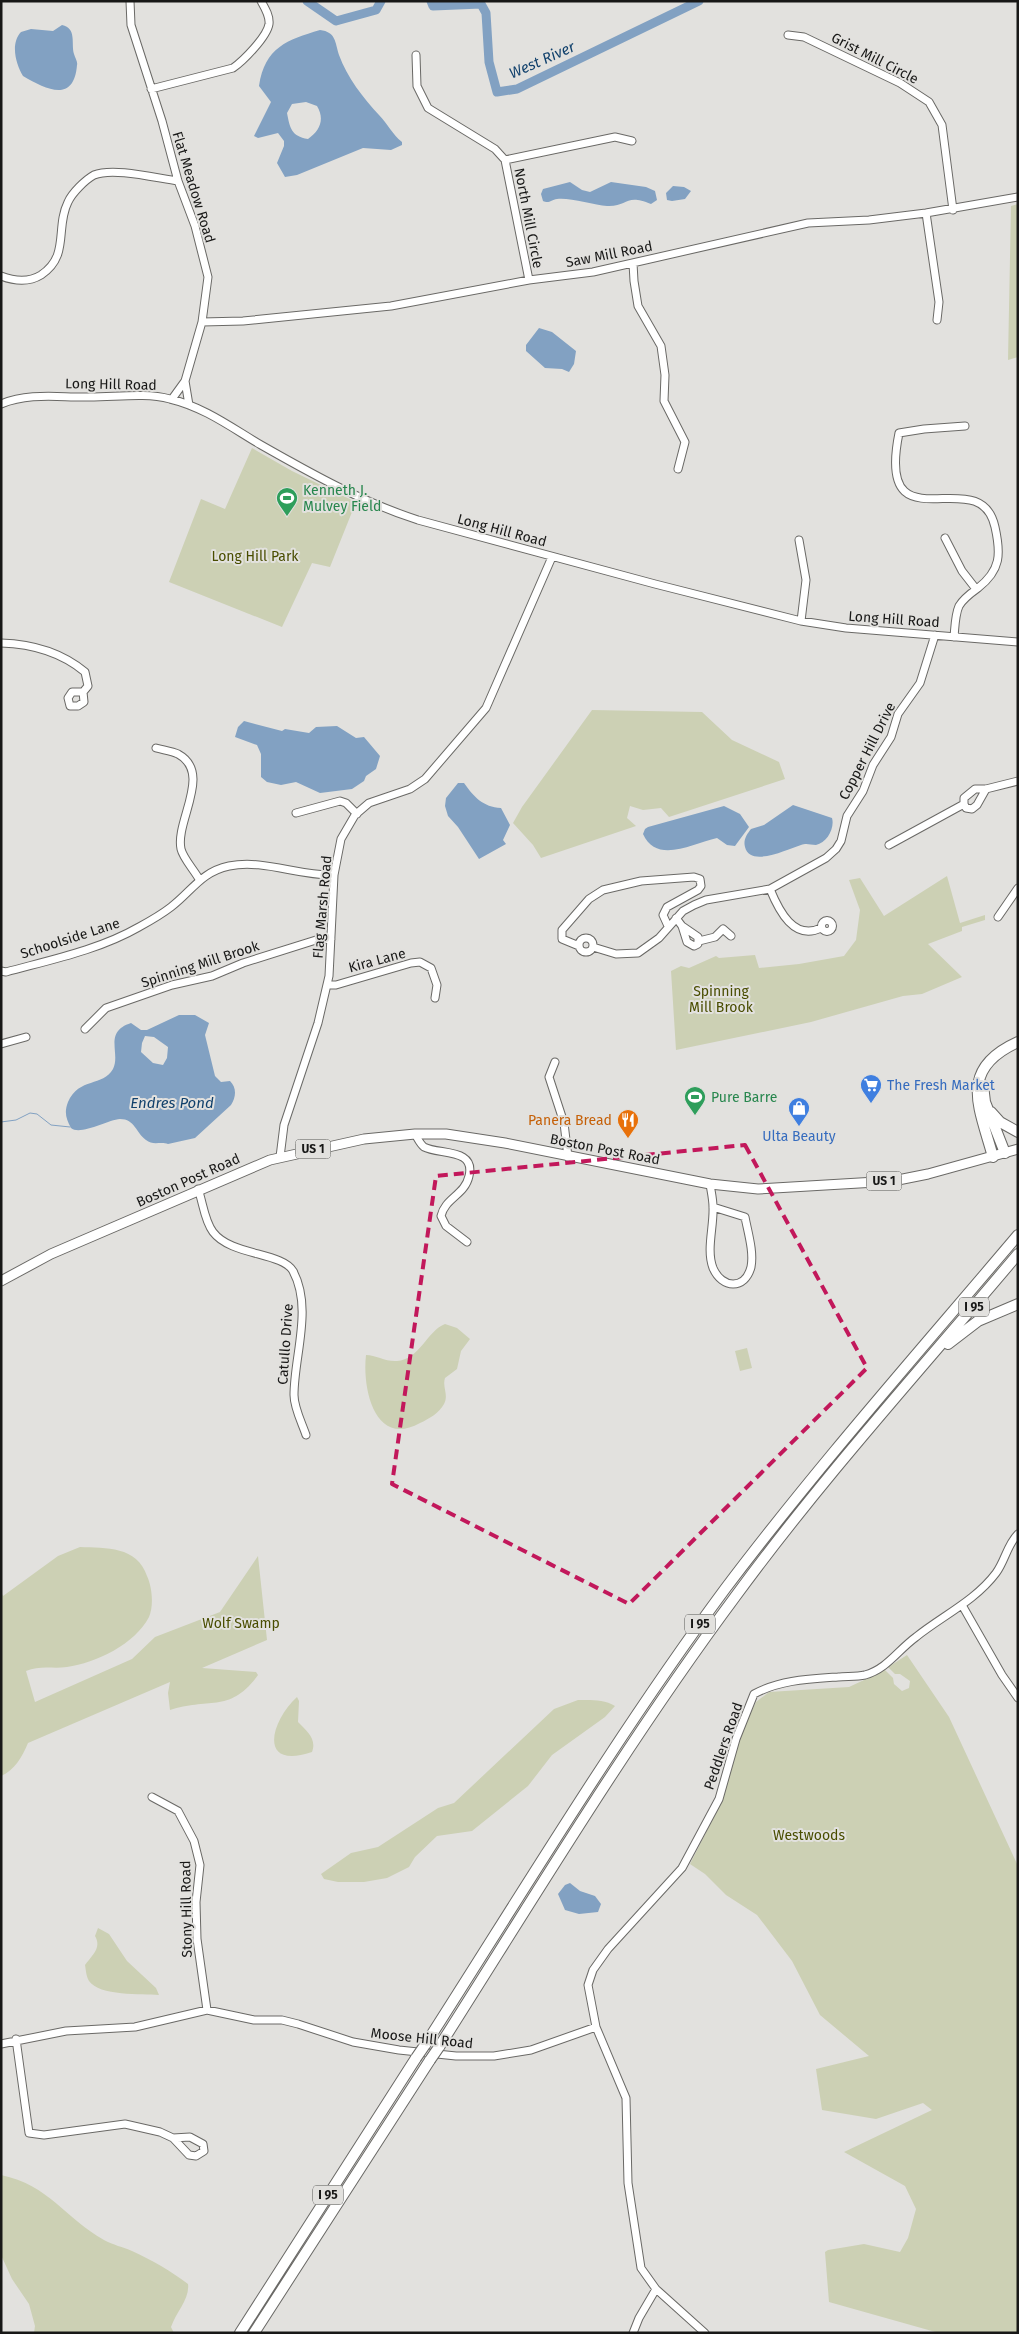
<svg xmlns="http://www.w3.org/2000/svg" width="1019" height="2334" font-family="'Fira Sans',sans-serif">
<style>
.green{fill:#ccd0b4;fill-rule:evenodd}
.water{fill:#82a1c2;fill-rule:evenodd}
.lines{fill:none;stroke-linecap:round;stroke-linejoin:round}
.stream{stroke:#82a1c2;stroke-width:1}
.river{stroke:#82a1c2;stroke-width:9}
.minor-casing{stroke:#6a6966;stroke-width:9}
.major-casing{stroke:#6a6966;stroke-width:11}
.highway-casing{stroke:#6a6966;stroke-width:12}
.minor{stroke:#fff;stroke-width:7}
.major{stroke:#fff;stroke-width:9}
.highway{stroke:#fff;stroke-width:10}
.highway-bridge-casing{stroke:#6a6966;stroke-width:12;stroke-linecap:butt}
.highway-bridge{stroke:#fff;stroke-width:10}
.marked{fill:none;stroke:#c2185b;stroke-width:4;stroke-dasharray:10 6;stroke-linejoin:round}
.labels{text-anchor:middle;stroke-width:4;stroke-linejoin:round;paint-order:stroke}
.shield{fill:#e2e1de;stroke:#555453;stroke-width:1}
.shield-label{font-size:12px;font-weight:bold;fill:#181817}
.street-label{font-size:14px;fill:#181817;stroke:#e2e1de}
.leisure-label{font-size:14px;fill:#27864d;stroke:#e2e1de;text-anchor:start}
.park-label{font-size:14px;fill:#494d00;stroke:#e2e1de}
.shop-label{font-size:14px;fill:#366cbe;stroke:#e2e1de;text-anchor:start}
.food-label{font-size:14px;fill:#c56008;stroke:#e2e1de;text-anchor:end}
.water-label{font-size:15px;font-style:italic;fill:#11416c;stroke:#e2e1de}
</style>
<rect width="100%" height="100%" fill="#e2e1de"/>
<!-- green -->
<path class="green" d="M 1018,204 L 1018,357 L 1008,360 L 1011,206 Z
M 252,448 L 292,471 L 356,502 L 330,567 L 312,563 L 282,627 L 169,582 L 201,499 L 225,509 Z
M 592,710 L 702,712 L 732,740 L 779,762 L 785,779 L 669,817 L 661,808 L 643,810 L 630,806 L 627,818 L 636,826 L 541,858 L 533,845 L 513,823 L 522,807 Z
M 947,876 L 960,923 L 985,915 L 985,920 L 962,927 L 962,931 L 928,944 L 962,977 L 922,994 L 903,996 L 811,1022 L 676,1050 L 671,971 L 681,966 L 689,968 L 716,956 L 719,958 L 755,955 L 759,968 L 799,964 L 844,956 L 856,940 L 860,910 L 849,880 L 860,878 L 884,916 Z
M 445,1324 L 457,1328 L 470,1339 L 461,1351 L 457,1369 L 445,1378 C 442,1387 449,1395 444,1404 C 439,1413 429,1419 420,1423 C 375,1448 362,1389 366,1355 C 376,1355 386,1362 397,1361 C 419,1360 428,1330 445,1324 Z
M 747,1348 L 752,1368 L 740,1371 L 735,1351 Z
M 80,1547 C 106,1548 137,1546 147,1576 C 152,1587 154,1605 149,1617 C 135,1644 96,1663 67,1667 C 52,1669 40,1665 26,1671 L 35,1702 L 132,1659 L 155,1637 L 220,1612 L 258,1556 L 267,1640 L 202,1668 L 256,1672 L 258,1675 C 230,1714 208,1697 170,1710 L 168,1693 L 170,1682 L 28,1743 C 22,1757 15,1770 1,1776 L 1,1592 L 3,1596 L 58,1556 Z
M 907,1655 L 949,1717 L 1018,1866 L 1018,2333 L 939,2333 L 829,2302 L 825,2252 L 828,2250 L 864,2244 L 900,2252 L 908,2238 L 916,2209 L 905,2186 L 844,2152 L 932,2110 L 923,2103 L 876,2119 L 822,2110 L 816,2069 L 869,2056 L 820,2015 L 792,1961 L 757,1915 L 726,1895 L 705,1874 L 690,1864 L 718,1809 L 741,1733 L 756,1702 L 769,1692 L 849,1687 L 879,1673 ZM 888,1667 L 895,1674 L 900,1674 L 910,1681 L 909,1688 L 902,1691 L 894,1684 L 893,1678 L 885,1670 Z
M 297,1697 L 299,1701 L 298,1722 C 307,1731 317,1739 312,1752 C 258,1770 270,1722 297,1697 Z
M 578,1700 C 590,1700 604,1699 615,1706 L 605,1717 L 552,1755 L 528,1786 L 472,1831 L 437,1836 L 415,1857 L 409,1867 L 387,1878 L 364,1882 L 338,1882 L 324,1879 L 321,1874 L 351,1853 L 378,1847 L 438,1808 L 454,1803 L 554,1709 Z
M 98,1928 L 109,1934 L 127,1961 L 156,1988 L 159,1995 C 142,1994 99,1996 89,1981 C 86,1976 86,1970 85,1965 C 92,1955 102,1948 95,1936 Z
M 1,2175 C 49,2185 65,2218 104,2240 C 113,2245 123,2247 132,2251 C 152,2260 171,2271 188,2284 C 190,2299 176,2312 171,2327 L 174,2333 L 34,2333 L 35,2326 L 29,2304 L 12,2279 L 1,2255 Z"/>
<!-- water -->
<path class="water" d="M 62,25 C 77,28 71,44 74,54 C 75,58 78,62 77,65 C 74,103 47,90 23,76 C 16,64 10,44 21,32 L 31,29 L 53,31 Z
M 320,30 C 336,32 335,42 339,55 C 347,77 363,98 379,115 C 388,124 392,134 402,142 L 402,145 L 391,150 L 363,148 L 297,175 L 285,177 L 277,163 L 284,146 L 284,141 L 278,133 L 258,138 L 254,136 L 271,102 L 259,86 C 265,47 287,40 320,30 ZM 306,102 L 317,106 C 325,119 320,131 308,139 C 291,136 290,128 287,113 L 292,104 Z
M 570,182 L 582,190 L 590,192 L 611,182 L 646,187 L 655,191 L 657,200 L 651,204 C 625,193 628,207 607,206 C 594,205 568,197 557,199 C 551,200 549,204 543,201 L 541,194 L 543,189 Z
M 673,186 L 684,187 L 691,191 L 685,199 L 672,201 L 667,200 L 666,193 Z
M 539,328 L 552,332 L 576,351 L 574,364 L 569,372 L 562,369 L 545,368 L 526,351 L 526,345 Z
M 244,721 L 282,731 L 285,729 L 309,733 L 316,727 L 337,726 L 356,738 L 364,737 L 380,756 L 376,769 L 366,776 L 364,781 L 352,789 L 320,793 L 296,782 L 281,785 L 267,782 L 261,777 L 261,754 L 257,745 L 235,737 L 238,727 Z
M 458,783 L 464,783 C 474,797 483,807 501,808 L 510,825 L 503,840 L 506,844 L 479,859 L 458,827 L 448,816 L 445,806 L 446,798 Z
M 793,805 L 832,818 C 835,828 827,843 816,845 C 810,845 807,843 801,845 C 788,849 750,868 745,847 C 743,840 747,834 751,829 L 764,825 Z
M 724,806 L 740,814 L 749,827 L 735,846 L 727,845 L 717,838 C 693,843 657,865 643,834 L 645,829 L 648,827 Z
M 179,1015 L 195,1015 L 209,1023 L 205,1035 L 215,1076 L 221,1082 L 230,1081 C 237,1088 236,1097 231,1105 L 195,1138 L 168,1144 C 161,1141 153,1146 146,1140 C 136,1133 135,1119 120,1119 C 107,1120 80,1136 71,1128 C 66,1119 64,1112 68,1102 C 79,1077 103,1087 113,1069 C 121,1053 103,1032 131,1023 L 141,1030 L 147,1030 ZM 145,1036 L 154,1037 L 168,1047 L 167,1058 L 163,1065 L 153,1063 L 141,1052 L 142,1043 Z
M 570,1883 L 580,1891 L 595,1896 L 601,1904 L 598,1912 L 579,1914 L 565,1910 L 558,1894 L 565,1885 Z"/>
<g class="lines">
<!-- stream -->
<path class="stream" d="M 1,1122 L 16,1120 L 30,1113 L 37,1114 L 51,1125 L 70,1127"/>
<!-- river -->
<path class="river" d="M 307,1 L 336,21 L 376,10 L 381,1
M 431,1 L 433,6 L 481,4 L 486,13 L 489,62 L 497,92 L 517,89 L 699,1"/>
<!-- minor casing -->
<g class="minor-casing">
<path id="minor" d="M 130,1 L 131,25 L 162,121 L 178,181 L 195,226 L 208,277 L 202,322 L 185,381 L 172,399
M 788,35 L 804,37 L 900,83 L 929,102 L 942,125 L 953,210
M 416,55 L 417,86 L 428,108 L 495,149 L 505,160 L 529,280
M 151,89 L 233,68 C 243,61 267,37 269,24 C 270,16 265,8 261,1
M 505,160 L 615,137 L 632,141
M 926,213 L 939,302 L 937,320
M 633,263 L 634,281 L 638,306 L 661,346 L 665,375 L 664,401 L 685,442 L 678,469
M 1,276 C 14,281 28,283 41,275 C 70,256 55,228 68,202 C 72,193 85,180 94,175 C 113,167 156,178 178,181
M 202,322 L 243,321 L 391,306 L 529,280 L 593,272 L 808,223 L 869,220 L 926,213 L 1018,197
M 185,381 L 189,405
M 1,404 C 28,393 55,397 83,397 C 112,398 143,392 170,399 C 204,407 232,428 261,445 C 312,474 362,502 418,520 L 655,584 L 801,621 L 846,628 L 1018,642
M 945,538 L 962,571 L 976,589
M 799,540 L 806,580 L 801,621
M 954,637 C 955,627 955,615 959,606 C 963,599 971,593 978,588 C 1001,570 1001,554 995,527 C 980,458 875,552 899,433 L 924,429 L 965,426
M 1,643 C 33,644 61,652 85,672 L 88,686 L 83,692 L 84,702 L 78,706 L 70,706 L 68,698 L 72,692 L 83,692
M 156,748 C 163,750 172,751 178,754 C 213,773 175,821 181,849 C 183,858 194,870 199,879
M 964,804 L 964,798 L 975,789 L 986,789 L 1018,781
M 964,804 L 966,808 L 972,809 L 977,805 L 986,789
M 296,813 L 340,801 L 346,803 L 357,814
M 889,845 L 964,804
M 770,889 C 779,911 794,941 821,928
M 998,917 L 1018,888
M 676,918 L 682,926 L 687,942 L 694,946 L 698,944 L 698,937 L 682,926
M821.5 926a5.5 5.5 0 1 1 11 0a5.5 5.5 0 1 1-11 0Z
M579 945a7 7 0 1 1 14 0a7 7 0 1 1-14 0Z
M 699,941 L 715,937 L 723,929 L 731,936
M 579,946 L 562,939 L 562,930 L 589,899 L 603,890 L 641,881 L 694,877 L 700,879 L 701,886 L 698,890 L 667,907 L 663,915 L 668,926
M 593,947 L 616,954 L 638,953 L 659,938 L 683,911 L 694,905 L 706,900 L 770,889 L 826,858 L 836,849 L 841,841 L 847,816 L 863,791 L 873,765 L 891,737 L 898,714 L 920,683 L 935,635
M 1,971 L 6,972 C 50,960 99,950 139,927 C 150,921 162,914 171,907 C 192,891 201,872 229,866 C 264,859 298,876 334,875
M 327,985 L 336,985 L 411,963 L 420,962 L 431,968 L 437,985 L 435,998
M 85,1029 L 106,1008 L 172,985 L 212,976 L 243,963 L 316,940 L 331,939
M 1,1044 L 26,1037
M 555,1062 L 549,1077 L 564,1123 L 568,1157
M 415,1134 C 418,1139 420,1144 424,1147 C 439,1155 476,1148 469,1176 C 465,1195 445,1198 441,1216 L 446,1226 L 467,1242
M 280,1157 L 284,1125 L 318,1023 L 329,976 L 334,875 L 341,839 L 355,815 L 369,803 L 410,789 L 425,779 L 486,708 L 552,557
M 710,1184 C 711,1191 713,1199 713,1207 C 714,1226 706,1250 713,1268 C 722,1289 745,1290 751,1267 C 754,1252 748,1233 745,1217 L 713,1207
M 198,1189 C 203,1202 204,1220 213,1232 C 231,1256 282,1252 293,1271 C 313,1308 294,1356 294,1395 C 294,1408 302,1423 306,1435
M 962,1605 L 1002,1675 L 1018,1698
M 152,1797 L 178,1811 L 194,1841 L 200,1865 L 196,1902 L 197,1939 L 207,2010
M 16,2039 L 29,2133 L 44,2135 L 125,2124 L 160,2132 L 173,2138 L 189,2155 L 196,2156 L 204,2151 L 203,2144 L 190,2137 L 173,2138
M 1,2044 L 66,2031 L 135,2027 L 207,2010 L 254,2020 L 282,2020 L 298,2024 L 353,2042 L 399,2050 L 456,2056 L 494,2056 L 531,2050 L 596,2027
M 633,2333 L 639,2318 L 656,2289
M 705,2333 L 656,2289 L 641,2268 L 628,2183 L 626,2098 L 596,2027 L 588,1985 L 593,1970 L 608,1949 L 682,1868 L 719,1799 L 736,1739 L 754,1694 C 780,1680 808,1679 838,1677 C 846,1676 856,1677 865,1675 C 887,1669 898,1650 916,1637 C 942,1616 975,1601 996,1573 C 1005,1561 1007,1545 1018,1534"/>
</g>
<!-- major casing -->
<g class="major-casing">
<path id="major" d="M 1,1281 L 51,1254 L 270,1160 L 364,1139 L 415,1134 L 446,1134 L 505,1143 L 710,1184 L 758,1189 L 893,1181 L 928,1174 L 1018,1149"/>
</g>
<!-- highway casing -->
<g class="highway-casing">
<path id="highway" d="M 983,1085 L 985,1102 L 1005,1153
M 991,1112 L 1000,1122 L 1018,1132
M 993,1157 C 979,1106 958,1069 1018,1042
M 948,1344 L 978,1321 L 1018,1304
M 425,2045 C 523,1892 617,1735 725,1589 C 817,1467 919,1352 1018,1235
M 439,2047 C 535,1896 628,1741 735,1597 C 822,1478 923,1367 1018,1254
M 240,2333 L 416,2058
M 254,2333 L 430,2060"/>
</g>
<!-- minor -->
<use href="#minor" class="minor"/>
<!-- major -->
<use href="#major" class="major"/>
<!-- highway -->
<use href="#highway" class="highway"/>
<!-- highway-bridge casing -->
<g class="highway-bridge-casing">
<path id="highway-bridge" d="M 416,2058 L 425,2045
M 430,2060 L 439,2047"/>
</g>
<!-- highway-bridge -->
<use href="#highway-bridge" class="highway-bridge"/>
</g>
<!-- marked area -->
<path class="marked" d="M 745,1145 L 867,1368 L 629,1604 L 392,1484 L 436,1176 Z"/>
<!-- icons -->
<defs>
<g id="stadium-pin" transform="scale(1.125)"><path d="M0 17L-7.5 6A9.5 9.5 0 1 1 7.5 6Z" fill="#2e9e5b" stroke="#e2e1de"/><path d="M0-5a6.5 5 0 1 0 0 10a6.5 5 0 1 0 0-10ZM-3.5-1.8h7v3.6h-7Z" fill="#fff"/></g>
<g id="supermarket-pin" transform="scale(1.125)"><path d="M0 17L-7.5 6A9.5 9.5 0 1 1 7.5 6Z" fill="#3f7fe0" stroke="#e2e1de"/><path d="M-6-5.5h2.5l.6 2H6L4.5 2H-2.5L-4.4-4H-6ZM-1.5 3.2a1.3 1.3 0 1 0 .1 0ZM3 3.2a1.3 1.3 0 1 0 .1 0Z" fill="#fff"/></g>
<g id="shop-pin" transform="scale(1.125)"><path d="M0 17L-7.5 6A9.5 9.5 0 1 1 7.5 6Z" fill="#3f7fe0" stroke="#e2e1de"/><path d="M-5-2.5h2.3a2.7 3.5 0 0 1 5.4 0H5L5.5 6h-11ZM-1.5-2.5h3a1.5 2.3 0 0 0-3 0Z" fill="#fff"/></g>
<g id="restaurant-pin" transform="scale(1.125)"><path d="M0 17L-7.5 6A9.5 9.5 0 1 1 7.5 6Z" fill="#e8710a" stroke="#e2e1de"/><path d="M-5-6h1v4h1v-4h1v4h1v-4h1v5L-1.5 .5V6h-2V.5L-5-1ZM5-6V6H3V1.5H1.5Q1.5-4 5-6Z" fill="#fff"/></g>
</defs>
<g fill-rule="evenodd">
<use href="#stadium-pin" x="287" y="498"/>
<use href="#supermarket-pin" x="871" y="1085"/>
<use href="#stadium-pin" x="695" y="1097"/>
<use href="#shop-pin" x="799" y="1108"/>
<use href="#restaurant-pin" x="628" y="1120"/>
</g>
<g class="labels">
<!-- shield labels -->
<g class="shield">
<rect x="295.5" y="1139.5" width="35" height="19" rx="4"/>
<rect x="866.5" y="1171.5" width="35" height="19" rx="4"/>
<rect x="959" y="1297.5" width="30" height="19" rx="4"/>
<rect x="685" y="1614.5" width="30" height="19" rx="4"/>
<rect x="313" y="2185.5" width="30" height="19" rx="4"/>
</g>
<g class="shield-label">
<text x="313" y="1153">US 1</text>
<text x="884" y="1185">US 1</text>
<text x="974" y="1311">I 95</text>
<text x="700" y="1628">I 95</text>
<text x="328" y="2199">I 95</text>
</g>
<!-- street labels -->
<g class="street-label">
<text transform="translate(875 58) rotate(27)" y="5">Grist Mill Circle</text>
<text transform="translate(194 187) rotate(73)" y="5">Flat Meadow Road</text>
<text transform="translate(529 218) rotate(79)" y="5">North Mill Circle</text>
<text transform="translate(609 254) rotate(-11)" y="5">Saw Mill Road</text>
<text transform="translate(111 384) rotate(1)" y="5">Long Hill Road</text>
<text transform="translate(502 530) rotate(15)" y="5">Long Hill Road</text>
<text transform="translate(894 619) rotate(4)" y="5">Long Hill Road</text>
<text transform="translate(867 751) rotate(-63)" y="5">Copper Hill Drive</text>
<text transform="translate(322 907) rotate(-85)" y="5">Flag Marsh Road</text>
<text transform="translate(70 938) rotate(-18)" y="5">Schoolside Lane</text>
<text transform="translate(377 960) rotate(-15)" y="5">Kira Lane</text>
<text transform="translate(200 964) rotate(-18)" y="5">Spinning Mill Brook</text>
<text transform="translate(605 1149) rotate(11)" y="5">Boston Post Road</text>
<text transform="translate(188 1180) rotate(-24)" y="5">Boston Post Road</text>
<text transform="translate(285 1344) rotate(-86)" y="5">Catullo Drive</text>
<text transform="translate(723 1746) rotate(-71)" y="5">Peddlers Road</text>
<text transform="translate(186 1909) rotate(-91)" y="5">Stony Hill Road</text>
<text transform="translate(422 2038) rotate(6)" y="5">Moose Hill Road</text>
</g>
<!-- leisure labels -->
<g class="leisure-label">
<text x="303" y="495">Kenneth J.<tspan x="303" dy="16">Mulvey Field</tspan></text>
<text x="711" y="1102">Pure Barre</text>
</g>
<!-- park labels -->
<g class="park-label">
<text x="255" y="561">Long Hill Park</text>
<text x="721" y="996">Spinning<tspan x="721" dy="16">Mill Brook</tspan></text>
<text x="241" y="1628">Wolf Swamp</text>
<text x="809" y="1840">Westwoods</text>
</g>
<!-- shop labels -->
<g class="shop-label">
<text x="887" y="1090">The Fresh Market</text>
<text x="799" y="1141" text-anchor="middle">Ulta Beauty</text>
</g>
<!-- food labels -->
<g class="food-label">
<text x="612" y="1125">Panera Bread</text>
</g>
<!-- water labels -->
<g class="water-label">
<text transform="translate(542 60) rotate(-24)" y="5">West River</text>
<text x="172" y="1108">Endres Pond</text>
</g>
</g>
<!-- border -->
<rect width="1019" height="2334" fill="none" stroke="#181817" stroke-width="5"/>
</svg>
